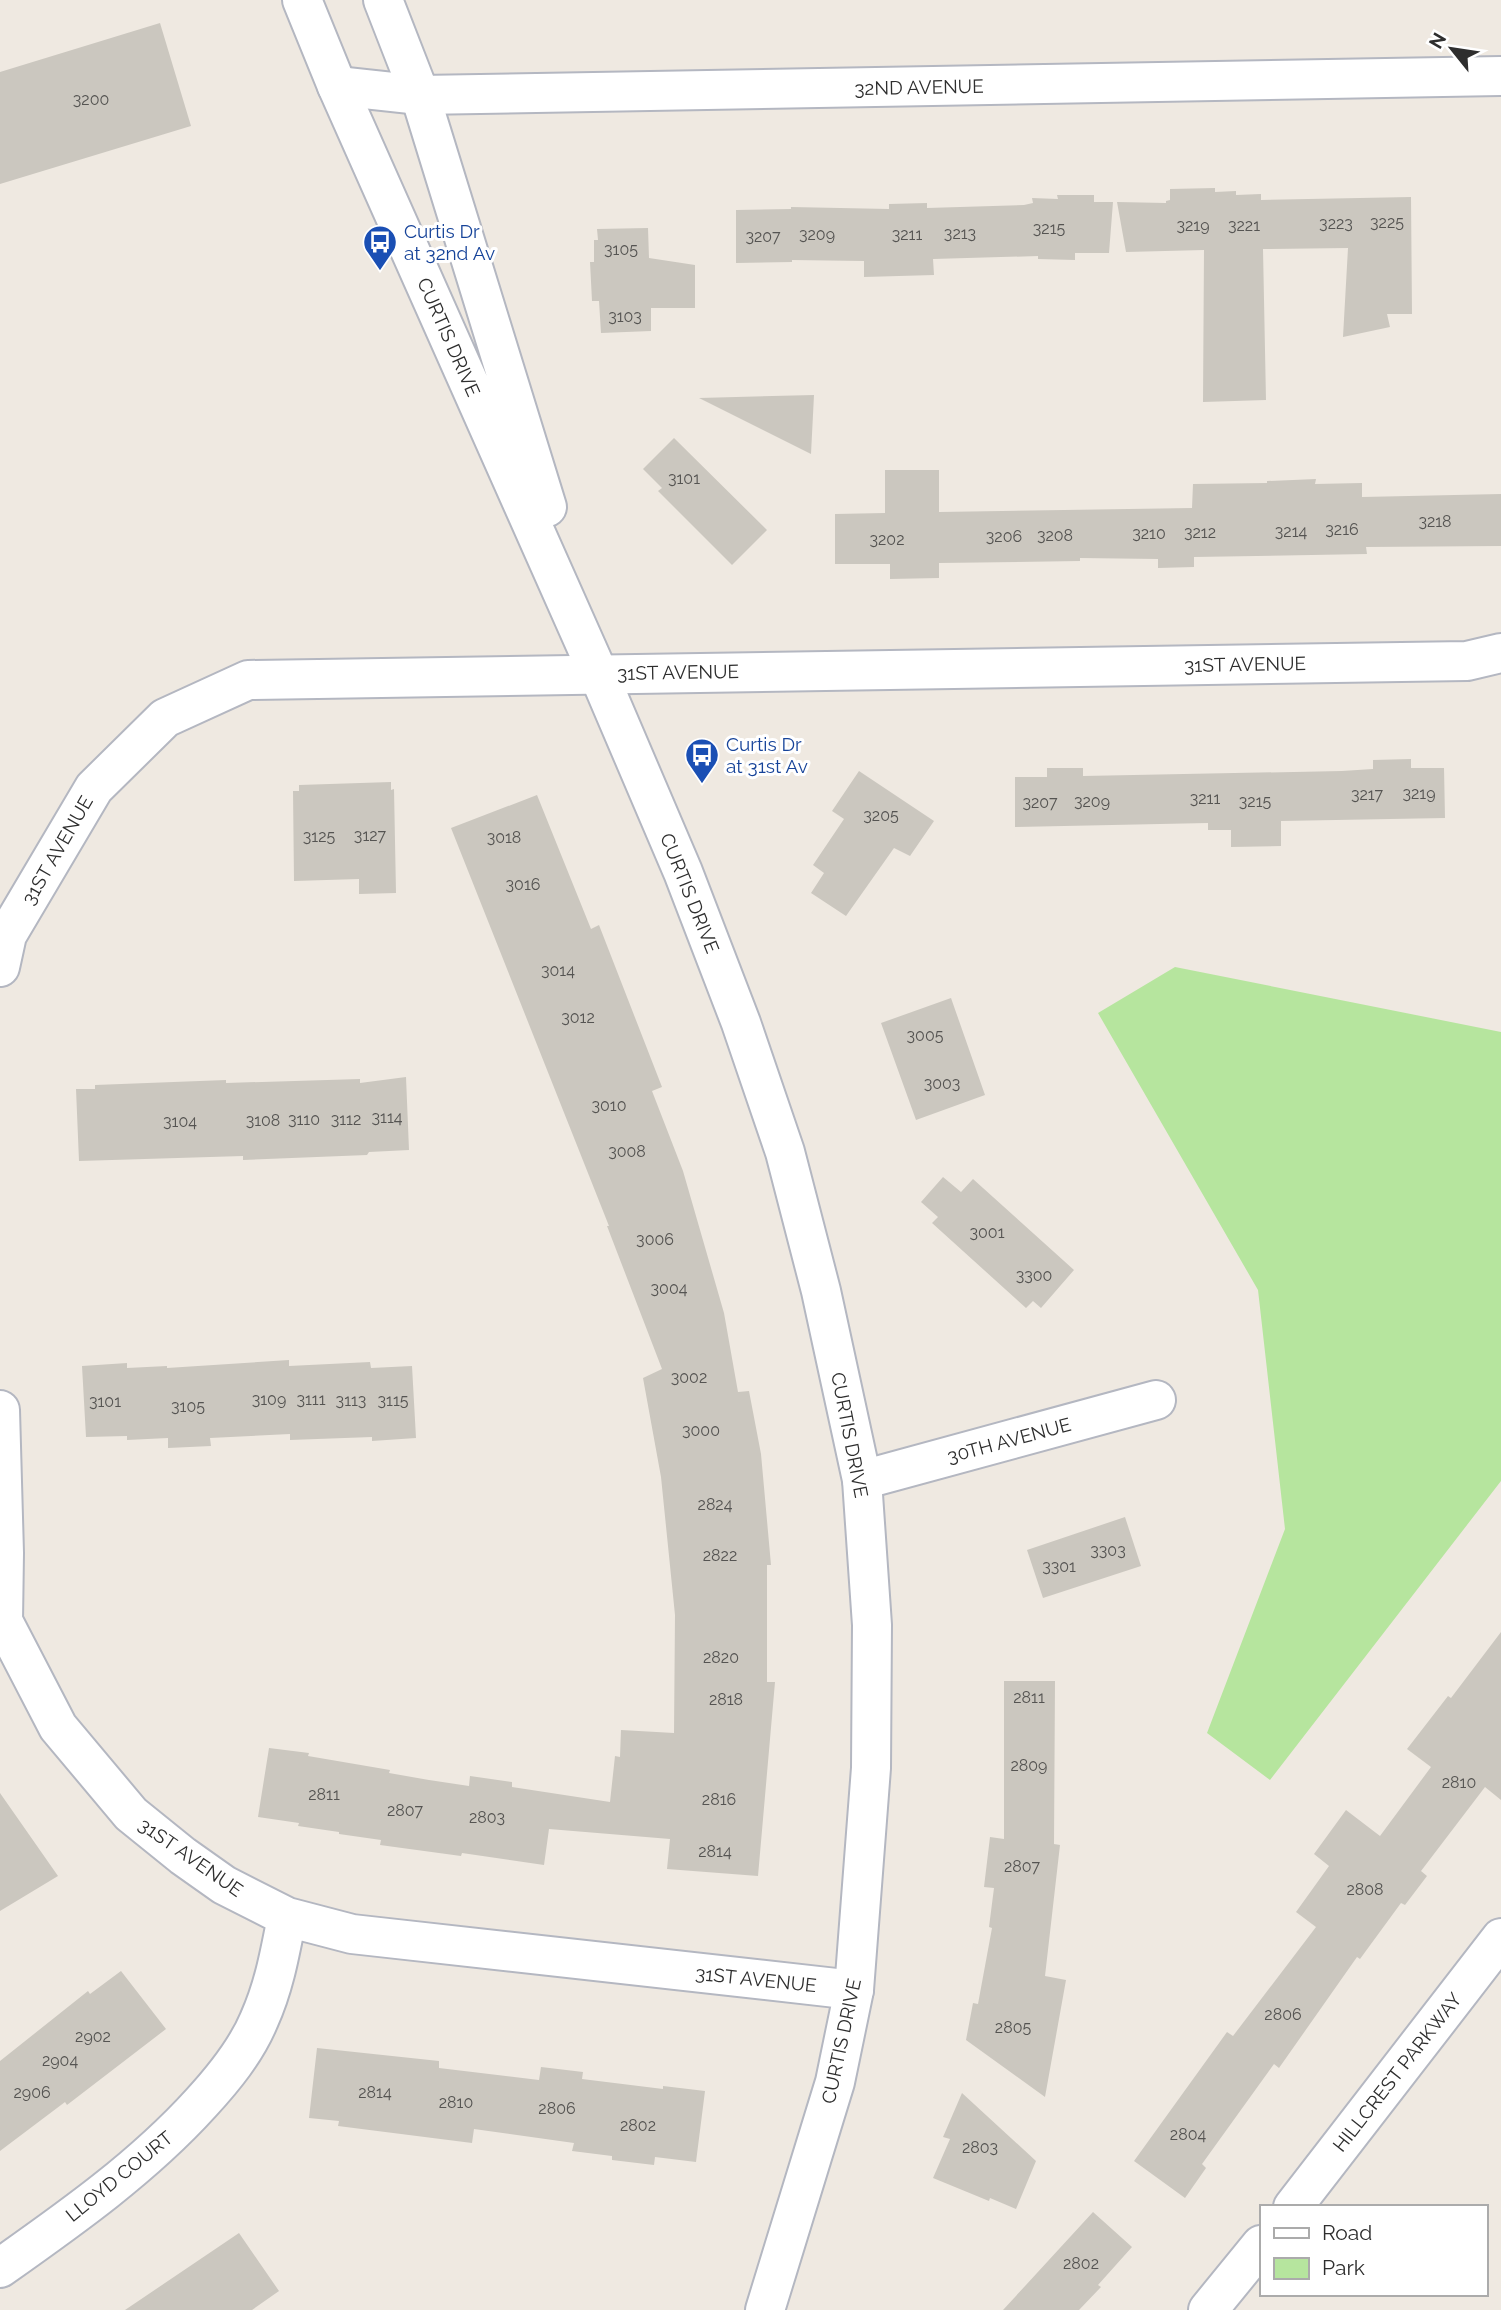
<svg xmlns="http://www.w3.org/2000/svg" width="1501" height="2310" font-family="Raleway,sans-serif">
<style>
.green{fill:#b6e59e}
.building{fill:#cbc7bf}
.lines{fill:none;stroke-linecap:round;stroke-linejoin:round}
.street-casing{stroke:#b4b7c1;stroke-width:42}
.secondary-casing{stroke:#b4b7c1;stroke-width:42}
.street{stroke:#fff;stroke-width:38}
.secondary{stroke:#fff;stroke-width:38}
.labels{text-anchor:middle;stroke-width:6;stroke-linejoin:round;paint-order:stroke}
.number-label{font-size:16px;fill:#555452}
.street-label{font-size:19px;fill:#2e2e2e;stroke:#fff}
.transit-label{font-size:19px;fill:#164399;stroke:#fff;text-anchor:start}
</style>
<rect width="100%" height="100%" fill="#efe9e1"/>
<!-- green -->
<path class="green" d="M 1175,967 L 1501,1032 L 1501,1481 L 1270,1780 L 1207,1733 L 1285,1529 L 1258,1290 L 1098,1013 Z"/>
<!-- building -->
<path class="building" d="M 160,23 L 191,126 L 0,184 L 0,72 Z
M 1215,188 L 1215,192 L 1236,191 L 1236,195 L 1261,194 L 1261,200 L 1411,197 L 1412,314 L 1387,314 L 1390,327 L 1343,337 L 1348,248 L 1263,249 L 1266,400 L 1203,402 L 1204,250 L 1126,252 L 1117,202 L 1166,203 L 1166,201 L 1170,200 L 1170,189 Z
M 1057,195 L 1094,195 L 1094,202 L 1113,202 L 1109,253 L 1075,253 L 1075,260 L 1038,259 L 1038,256 L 933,259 L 934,275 L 864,277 L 864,261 L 792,260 L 792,262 L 736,263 L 736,210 L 791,209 L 791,207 L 889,209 L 889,204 L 927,203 L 927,208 L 1024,205 L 1033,203 L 1032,198 L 1058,199 Z
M 648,228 L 649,258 L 695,265 L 695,308 L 651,308 L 651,331 L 601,333 L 599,301 L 592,301 L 590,262 L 594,262 L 594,240 L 598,240 L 597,229 Z
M 814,395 L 811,454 L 699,398 Z
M 674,438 L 767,530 L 732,565 L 658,491 L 662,488 L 643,469 Z
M 885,470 L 939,470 L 939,512 L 1192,508 L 1193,484 L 1267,483 L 1267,481 L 1316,479 L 1315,484 L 1362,483 L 1362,497 L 1501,494 L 1501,546 L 1366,547 L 1367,554 L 1194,557 L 1194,567 L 1158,568 L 1158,559 L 1080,558 L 1080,561 L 939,563 L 939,578 L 890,579 L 890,564 L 835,564 L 835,514 L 885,513 Z
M 1411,759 L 1411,768 L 1444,768 L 1445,818 L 1281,821 L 1281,846 L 1231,847 L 1231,830 L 1208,830 L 1208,823 L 1015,827 L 1015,777 L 1047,777 L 1047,768 L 1083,768 L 1083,776 L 1342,771 L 1373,769 L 1373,760 Z
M 859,771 L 934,821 L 910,856 L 894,848 L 846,916 L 811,893 L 824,873 L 813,865 L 844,819 L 832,811 Z
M 391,782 L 391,790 L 394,789 L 396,893 L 359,894 L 359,879 L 294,881 L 293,791 L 299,791 L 299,785 Z
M 537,795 L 591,929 L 599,925 L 662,1087 L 652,1091 L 683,1171 L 724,1313 L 738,1392 L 749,1391 L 761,1454 L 771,1565 L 767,1565 L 767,1682 L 775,1682 L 758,1876 L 667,1869 L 670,1839 L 549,1829 L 544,1865 L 462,1853 L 461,1856 L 380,1845 L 381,1840 L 339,1834 L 339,1832 L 298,1826 L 299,1823 L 258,1817 L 269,1748 L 309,1753 L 308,1756 L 390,1770 L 389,1773 L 429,1780 L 469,1786 L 470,1776 L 512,1782 L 512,1787 L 610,1802 L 615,1756 L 620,1757 L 621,1730 L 674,1733 L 675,1615 L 661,1477 L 643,1378 L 662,1369 L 607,1226 L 609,1226 L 451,828 Z
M 951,998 L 985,1095 L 916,1120 L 881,1023 Z
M 406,1077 L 409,1150 L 369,1152 L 367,1155 L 243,1160 L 243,1156 L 79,1161 L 76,1089 L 95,1089 L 95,1085 L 226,1080 L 226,1083 L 360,1079 L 360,1083 Z
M 943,1177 L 961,1192 L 973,1179 L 1074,1270 L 1041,1308 L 1033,1301 L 1026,1308 L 932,1223 L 938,1217 L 921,1202 Z
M 289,1360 L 289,1366 L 370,1362 L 371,1368 L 412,1366 L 416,1438 L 372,1441 L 372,1437 L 290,1440 L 290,1434 L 210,1438 L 211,1446 L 168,1448 L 168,1438 L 127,1440 L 127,1436 L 86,1437 L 82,1366 L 127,1363 L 127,1368 L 167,1366 L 167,1368 Z
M 1125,1517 L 1141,1566 L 1043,1598 L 1027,1550 Z
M 1501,1632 L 1501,1800 L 1485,1787 L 1421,1871 L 1427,1876 L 1405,1905 L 1401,1903 L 1360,1959 L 1357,1957 L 1279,2068 L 1274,2064 L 1202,2164 L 1206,2168 L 1185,2198 L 1134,2161 L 1227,2032 L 1233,2036 L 1316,1927 L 1296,1912 L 1329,1866 L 1314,1854 L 1346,1810 L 1380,1836 L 1431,1767 L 1407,1749 L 1448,1696 L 1451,1698 Z
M 1004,1681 L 1055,1681 L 1054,1844 L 1060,1845 L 1045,1976 L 1066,1980 L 1045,2097 L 966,2040 L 973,2003 L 978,2004 L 992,1928 L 989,1927 L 994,1888 L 984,1887 L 990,1837 L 1004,1839 Z
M 0,1793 L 58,1876 L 0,1911 Z
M 121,1971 L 166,2029 L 67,2105 L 65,2102 L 0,2151 L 0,2061 L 88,1991 L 90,1994 Z
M 317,2048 L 439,2061 L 439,2068 L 539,2080 L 541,2067 L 583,2072 L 582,2079 L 663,2089 L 663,2086 L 705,2091 L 696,2162 L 655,2157 L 654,2165 L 612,2160 L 612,2156 L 572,2151 L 574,2143 L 474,2129 L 472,2143 L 338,2126 L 339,2121 L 309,2118 Z
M 962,2093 L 1036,2161 L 1016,2209 L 990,2198 L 989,2201 L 933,2178 L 950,2139 L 943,2137 Z
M 1093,2212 L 1132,2247 L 1098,2285 L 1101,2287 L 1079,2310 L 1003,2310 Z
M 239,2233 L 279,2291 L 252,2310 L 125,2310 Z"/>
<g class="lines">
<!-- street casing -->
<g class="street-casing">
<path id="street" d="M 337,86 L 420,95 L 1501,76
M 0,967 L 7,935 L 94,788 L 165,718 L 248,680 L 1467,661 L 1501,653
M 0,1410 L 4,1553 L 3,1621 L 58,1727 L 131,1814 L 183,1856 L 224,1885 L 287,1917 L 352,1934 L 854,1990
M 862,1480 L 1156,1400
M 1293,2207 L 1501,1938
M 0,2268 C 71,2218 143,2167 201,2103 C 224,2078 246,2051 259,2020 C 274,1987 280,1953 287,1917
M 1208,2310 L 1261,2245"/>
</g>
<!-- secondary casing -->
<g class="secondary-casing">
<path id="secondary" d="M 302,0 L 337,86 L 598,673 L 683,872 L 741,1023 L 785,1152 L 821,1291 L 862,1480 L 872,1625 L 871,1768 L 854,1990 L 835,2082 L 765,2310
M 383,0 L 420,95 L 547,507"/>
</g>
<!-- street -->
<use href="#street" class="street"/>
<!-- secondary -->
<use href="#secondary" class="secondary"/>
</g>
<!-- icons -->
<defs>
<g id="bus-pin" transform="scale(1.75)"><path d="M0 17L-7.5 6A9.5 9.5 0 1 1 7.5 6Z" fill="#1a4fb4" stroke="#fff"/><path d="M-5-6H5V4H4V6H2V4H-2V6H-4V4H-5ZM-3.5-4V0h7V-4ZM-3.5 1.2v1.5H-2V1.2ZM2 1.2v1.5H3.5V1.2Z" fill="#fff"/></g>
</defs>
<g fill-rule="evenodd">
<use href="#bus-pin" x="380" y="242"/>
<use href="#bus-pin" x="702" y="755"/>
</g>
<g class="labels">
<!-- number labels -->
<g class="number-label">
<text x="91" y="105">3200</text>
<text x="1387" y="228">3225</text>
<text x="1336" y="229">3223</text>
<text x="1193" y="231">3219</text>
<text x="1244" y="231">3221</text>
<text x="1049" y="234">3215</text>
<text x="960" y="239">3213</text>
<text x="817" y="240">3209</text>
<text x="907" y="240">3211</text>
<text x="763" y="242">3207</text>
<text x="621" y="255">3105</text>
<text x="625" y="322">3103</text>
<text x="684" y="484">3101</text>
<text x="1435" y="527">3218</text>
<text x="1342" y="535">3216</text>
<text x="1291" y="537">3214</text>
<text x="1200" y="538">3212</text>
<text x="1149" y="539">3210</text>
<text x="1055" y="541">3208</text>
<text x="1004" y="542">3206</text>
<text x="887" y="545">3202</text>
<text x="1419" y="799">3219</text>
<text x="1367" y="800">3217</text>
<text x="1205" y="804">3211</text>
<text x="1092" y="807">3209</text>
<text x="1255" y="807">3215</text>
<text x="1040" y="808">3207</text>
<text x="881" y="821">3205</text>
<text x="370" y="841">3127</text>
<text x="319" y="842">3125</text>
<text x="504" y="843">3018</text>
<text x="523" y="890">3016</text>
<text x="558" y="976">3014</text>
<text x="578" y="1023">3012</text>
<text x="925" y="1041">3005</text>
<text x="942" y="1089">3003</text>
<text x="609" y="1111">3010</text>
<text x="387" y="1123">3114</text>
<text x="304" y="1125">3110</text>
<text x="346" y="1125">3112</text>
<text x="263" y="1126">3108</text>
<text x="180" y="1127">3104</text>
<text x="627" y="1157">3008</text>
<text x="987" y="1238">3001</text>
<text x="655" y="1245">3006</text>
<text x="1034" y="1281">3300</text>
<text x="669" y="1294">3004</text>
<text x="689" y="1383">3002</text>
<text x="269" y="1405">3109</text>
<text x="311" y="1405">3111</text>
<text x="351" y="1406">3113</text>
<text x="393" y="1406">3115</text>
<text x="105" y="1407">3101</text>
<text x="188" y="1412">3105</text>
<text x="701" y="1436">3000</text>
<text x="715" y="1510">2824</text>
<text x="1108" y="1556">3303</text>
<text x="720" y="1561">2822</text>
<text x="1059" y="1572">3301</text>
<text x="721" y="1663">2820</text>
<text x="1029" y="1703">2811</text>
<text x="726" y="1705">2818</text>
<text x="1029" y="1771">2809</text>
<text x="1459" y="1788">2810</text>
<text x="324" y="1800">2811</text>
<text x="719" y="1805">2816</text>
<text x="405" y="1816">2807</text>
<text x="487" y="1823">2803</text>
<text x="715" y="1857">2814</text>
<text x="1022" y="1872">2807</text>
<text x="1365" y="1895">2808</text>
<text x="1283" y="2020">2806</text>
<text x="1013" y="2033">2805</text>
<text x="93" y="2042">2902</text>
<text x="60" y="2066">2904</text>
<text x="32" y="2098">2906</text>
<text x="375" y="2098">2814</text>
<text x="456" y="2108">2810</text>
<text x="557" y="2114">2806</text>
<text x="638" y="2131">2802</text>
<text x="1188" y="2140">2804</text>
<text x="980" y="2153">2803</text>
<text x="1081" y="2269">2802</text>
</g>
<!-- street labels -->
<g class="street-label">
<text transform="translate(919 87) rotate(-1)" y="7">32ND AVENUE</text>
<text transform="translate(449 337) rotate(66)" y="7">CURTIS DRIVE</text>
<text transform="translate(1245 664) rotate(-1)" y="7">31ST AVENUE</text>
<text transform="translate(678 672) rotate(-1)" y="7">31ST AVENUE</text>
<text transform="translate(57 850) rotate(-60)" y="7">31ST AVENUE</text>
<text transform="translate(690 893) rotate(68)" y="7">CURTIS DRIVE</text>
<text transform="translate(850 1435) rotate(79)" y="7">CURTIS DRIVE</text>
<text transform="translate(1009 1440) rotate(-15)" y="7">30TH AVENUE</text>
<text transform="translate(191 1857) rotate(35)" y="7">31ST AVENUE</text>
<text transform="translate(756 1979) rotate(6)" y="7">31ST AVENUE</text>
<text transform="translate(841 2041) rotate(-78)" y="7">CURTIS DRIVE</text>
<text transform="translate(1397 2072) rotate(-52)" y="7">HILLCREST PARKWAY</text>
<text transform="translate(119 2176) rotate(-39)" y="7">LLOYD COURT</text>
</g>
<!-- transit labels -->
<g class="transit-label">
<text x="404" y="238">Curtis Dr<tspan x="404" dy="22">at 32nd Av</tspan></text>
<text x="726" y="751">Curtis Dr<tspan x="726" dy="22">at 31st Av</tspan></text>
</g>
</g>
<!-- legend -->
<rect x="1260" y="2205" width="228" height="91" fill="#ffffff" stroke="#ababab" stroke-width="2"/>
<rect x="1274" y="2228" width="35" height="10" fill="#ffffff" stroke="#ababab" stroke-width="2"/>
<text x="1322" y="2240" font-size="21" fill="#2e2e2e">Road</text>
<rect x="1274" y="2258" width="35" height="21" fill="#b6e59e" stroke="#ababab" stroke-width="2"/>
<text x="1322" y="2275" font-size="21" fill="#2e2e2e">Park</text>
<!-- north arrow -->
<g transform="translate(1452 49) rotate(300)" stroke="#ffffff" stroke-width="5" paint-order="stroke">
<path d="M0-5L12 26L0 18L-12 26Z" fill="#2e2e2e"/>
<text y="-10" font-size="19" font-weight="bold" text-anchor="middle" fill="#2e2e2e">N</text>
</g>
</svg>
